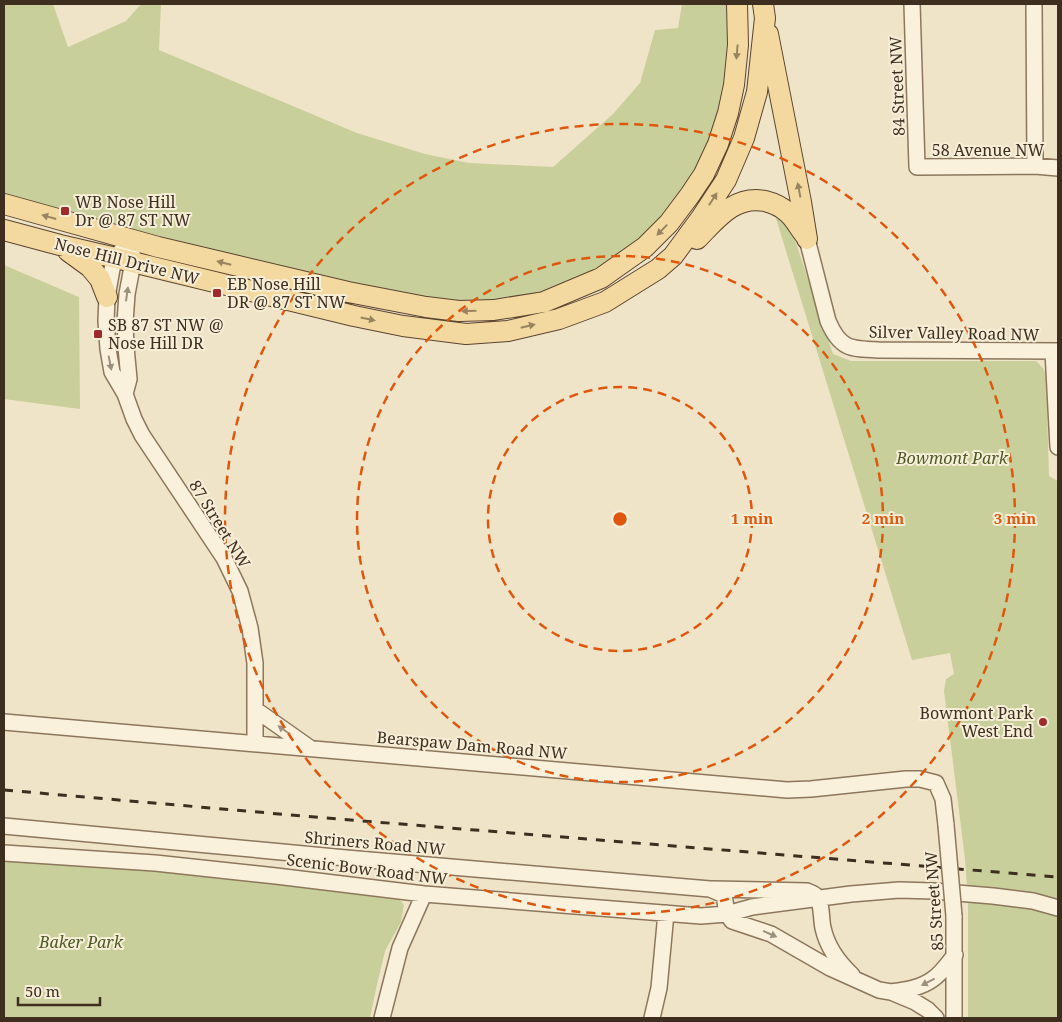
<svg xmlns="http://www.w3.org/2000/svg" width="1062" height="1022" font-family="'Noto Serif',serif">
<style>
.green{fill:#c9cf9b}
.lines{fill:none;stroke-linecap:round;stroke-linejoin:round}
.minor-casing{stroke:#8d765c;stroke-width:18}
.major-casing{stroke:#5b4430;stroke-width:22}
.minor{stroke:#faf1dc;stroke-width:15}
.major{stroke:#f3d9a0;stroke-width:20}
.rail{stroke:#3d2e20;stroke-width:3;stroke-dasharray:9 9;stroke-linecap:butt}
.minor-bridge-casing{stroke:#8d765c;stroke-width:18;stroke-linecap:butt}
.minor-bridge{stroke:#faf1dc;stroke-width:15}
.oneway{fill:#988460}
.oneway2{fill:#9c907e}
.ring{fill:none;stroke:#df570d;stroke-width:2.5;stroke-dasharray:9 6}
.poi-dot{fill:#9e2a2b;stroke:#f7eed8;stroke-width:2}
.labels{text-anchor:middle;stroke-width:4;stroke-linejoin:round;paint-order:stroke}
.street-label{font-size:16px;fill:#3d2e20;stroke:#f7eed8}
.poi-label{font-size:16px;fill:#3d2e20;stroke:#f7eed8;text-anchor:start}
.park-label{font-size:16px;font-style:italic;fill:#4d5a26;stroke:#f7eed8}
.centre{fill:#df570d;stroke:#f7eed8;stroke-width:2.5}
.ring-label{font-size:15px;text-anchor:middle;font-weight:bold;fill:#df570d;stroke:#f7eed8;stroke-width:4;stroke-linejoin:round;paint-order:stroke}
</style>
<rect width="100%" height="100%" fill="#f0e4c8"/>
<!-- green -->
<path class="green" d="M 4,4 L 53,4 L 68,47 L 126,21 L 141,4 L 161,4 L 159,50 L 357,133 L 425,154 L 469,163 L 553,167 L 613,114 L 640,83 L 655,30 L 678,28 L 682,4 L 728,4 L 730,37 L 722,108 L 703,158 L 687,185 L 652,228 L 602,266 L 567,284 L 528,296 L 486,303 L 440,301 L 355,285 L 93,219 L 4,196 Z
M 774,212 L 790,225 L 833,354 L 851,361 L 1036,361 L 1043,368 L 1046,374 L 1049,476 L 1058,481 L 1058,1018 L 968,1018 L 968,902 L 965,859 L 944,691 L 946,679 L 954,674 L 950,653 L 912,660 Z
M 4,265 L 79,297 L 80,409 L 4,399 Z
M 4,860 L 255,877 L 395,894 L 404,905 L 401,922 L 385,951 L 376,989 L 370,1018 L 4,1018 Z"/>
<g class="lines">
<!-- minor casing -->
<g class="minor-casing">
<path id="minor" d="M 912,4 L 917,167 L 1035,166 L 1058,168
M 1034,4 L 1035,166
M 807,239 L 828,321 C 840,349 850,349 879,350 L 1058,351
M 129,240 L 116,258 L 112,269 L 107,297 L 106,321 L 108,349 L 112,372 L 125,394 L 134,419 L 142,435 L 224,558 L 240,591 L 250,628 L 255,663 L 255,743
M 1053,351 L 1058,447
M 125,394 L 129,379 L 126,347 L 125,322 L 127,294 L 133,262 L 132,252
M 256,710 L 310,748
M 4,722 L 787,790 L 811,789 L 906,779 L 920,779 L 936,783 L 943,799 L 946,825
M 4,826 L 346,858 L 710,889 L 724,895 L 727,914 L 732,921 L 771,934 L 830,968 L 879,990 L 891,992 L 915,1002 L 928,1010 L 936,1018
M 4,853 L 155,863 L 276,876 L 424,894 L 701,916 L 727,914 L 752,907 L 851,894 L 899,890 L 933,891 L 993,896 L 1033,901 L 1058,908
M 713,889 L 807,891 C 811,893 814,893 817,897 C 822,903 821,919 823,928 C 827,946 838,962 852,975
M 954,916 L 954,1018
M 891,992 C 905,990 921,988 933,979 C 942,973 948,963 955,955
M 382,1018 L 400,948 L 424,894
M 652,1018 L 659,988 L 666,913"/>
</g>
<!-- major casing -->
<g class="major-casing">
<path id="major" d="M 768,34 L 801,202 L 807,239
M 4,204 L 158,247 L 348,292 L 426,307 L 459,311 L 494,310 L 544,302 L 601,278 L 645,247 L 669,223 L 690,195 L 704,174 L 718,144 L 728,113 L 734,85 L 738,45 L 737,4
M 4,230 L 60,245 L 116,258 L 354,316 L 403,326 L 466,334 L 508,331 L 559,319 L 605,302 L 658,269 L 673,256 L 701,218 L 726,180 L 744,138 L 757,92 L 765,18 L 763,4
M 697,239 C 716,220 734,195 765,201 C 773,203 782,207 788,213 C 795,219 799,228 805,235
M 68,251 L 90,267 L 100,279 L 107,297"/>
</g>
<!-- minor -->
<use href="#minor" class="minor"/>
<!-- major -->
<use href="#major" class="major"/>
<!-- rail -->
<path class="rail" d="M 4,790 L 326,818 L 1058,877"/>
<!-- minor-bridge casing -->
<g class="minor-bridge-casing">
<path id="minor-bridge" d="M 946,825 L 954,916"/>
</g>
<!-- minor-bridge -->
<use href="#minor-bridge" class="minor-bridge"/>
</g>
<!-- one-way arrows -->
<defs><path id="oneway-solid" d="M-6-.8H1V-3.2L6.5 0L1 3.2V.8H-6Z" transform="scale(1.25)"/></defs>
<g class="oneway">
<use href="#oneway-solid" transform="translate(737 52) rotate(95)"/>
<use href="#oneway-solid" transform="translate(799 190) rotate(-101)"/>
<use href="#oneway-solid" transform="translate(713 199) rotate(-57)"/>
<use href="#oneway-solid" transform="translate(49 217) rotate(-164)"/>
<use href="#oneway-solid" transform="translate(662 230) rotate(134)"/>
<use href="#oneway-solid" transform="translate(224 263) rotate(-166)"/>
<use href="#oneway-solid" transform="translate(469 311) rotate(178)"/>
<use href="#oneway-solid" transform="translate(368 319) rotate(12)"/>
<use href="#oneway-solid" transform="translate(528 326) rotate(-13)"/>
</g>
<g class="oneway2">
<use href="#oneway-solid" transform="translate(127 294) rotate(-82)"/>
<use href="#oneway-solid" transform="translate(110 363) rotate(79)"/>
<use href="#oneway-solid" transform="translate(284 730) rotate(-145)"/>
<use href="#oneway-solid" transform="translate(770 934) rotate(24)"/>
<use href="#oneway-solid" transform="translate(928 982) rotate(153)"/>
</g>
<!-- distance rings -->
<g class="ring">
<circle cx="620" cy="519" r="132"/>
<circle cx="620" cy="519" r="263"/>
<circle cx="620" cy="519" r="395"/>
</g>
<!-- markers -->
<g class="poi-dot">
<rect x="60" y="206" width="10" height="10" rx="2.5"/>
<rect x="212" y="288" width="10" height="10" rx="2.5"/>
<rect x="93" y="329" width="10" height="10" rx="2.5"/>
<circle cx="1043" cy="722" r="5"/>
</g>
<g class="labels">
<!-- street labels -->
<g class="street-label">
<text transform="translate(897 86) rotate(-92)" y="6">84 Street NW</text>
<text x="988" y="156">58 Avenue NW</text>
<text transform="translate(127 261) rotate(14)" y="6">Nose Hill Drive NW</text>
<text transform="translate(954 333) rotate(1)" y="6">Silver Valley Road NW</text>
<text transform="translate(220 524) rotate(58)" y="6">87 Street NW</text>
<text transform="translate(472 745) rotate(5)" y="6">Bearspaw Dam Road NW</text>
<text transform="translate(375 843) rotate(5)" y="6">Shriners Road NW</text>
<text transform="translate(367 869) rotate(7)" y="6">Scenic Bow Road NW</text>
<text transform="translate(934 901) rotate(-94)" y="6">85 Street NW</text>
</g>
<!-- poi labels -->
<g class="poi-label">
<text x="75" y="208">WB Nose Hill<tspan x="75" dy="18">Dr @ 87 ST NW</tspan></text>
<text x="227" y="290">EB Nose Hill<tspan x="227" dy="18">DR @ 87 ST NW</tspan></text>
<text x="108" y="331">SB 87 ST NW @<tspan x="108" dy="18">Nose Hill DR</tspan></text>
<text x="1033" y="719" text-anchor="end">Bowmont Park<tspan x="1033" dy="18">West End</tspan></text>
</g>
<!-- park labels -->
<g class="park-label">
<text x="952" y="464">Bowmont Park</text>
<text x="81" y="948">Baker Park</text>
</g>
</g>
<circle cx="620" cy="519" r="8" class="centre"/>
<g class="ring-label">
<text x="752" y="524">1 min</text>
<text x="883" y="524">2 min</text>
<text x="1015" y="524">3 min</text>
</g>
<!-- border -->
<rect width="1062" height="1022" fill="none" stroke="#3d2e20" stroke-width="10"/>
<!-- scale -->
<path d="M18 997v8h82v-8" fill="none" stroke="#3d2e20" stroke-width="2.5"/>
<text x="25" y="997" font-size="15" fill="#3d2e20" stroke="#f7eed8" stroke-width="4" paint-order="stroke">50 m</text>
</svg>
